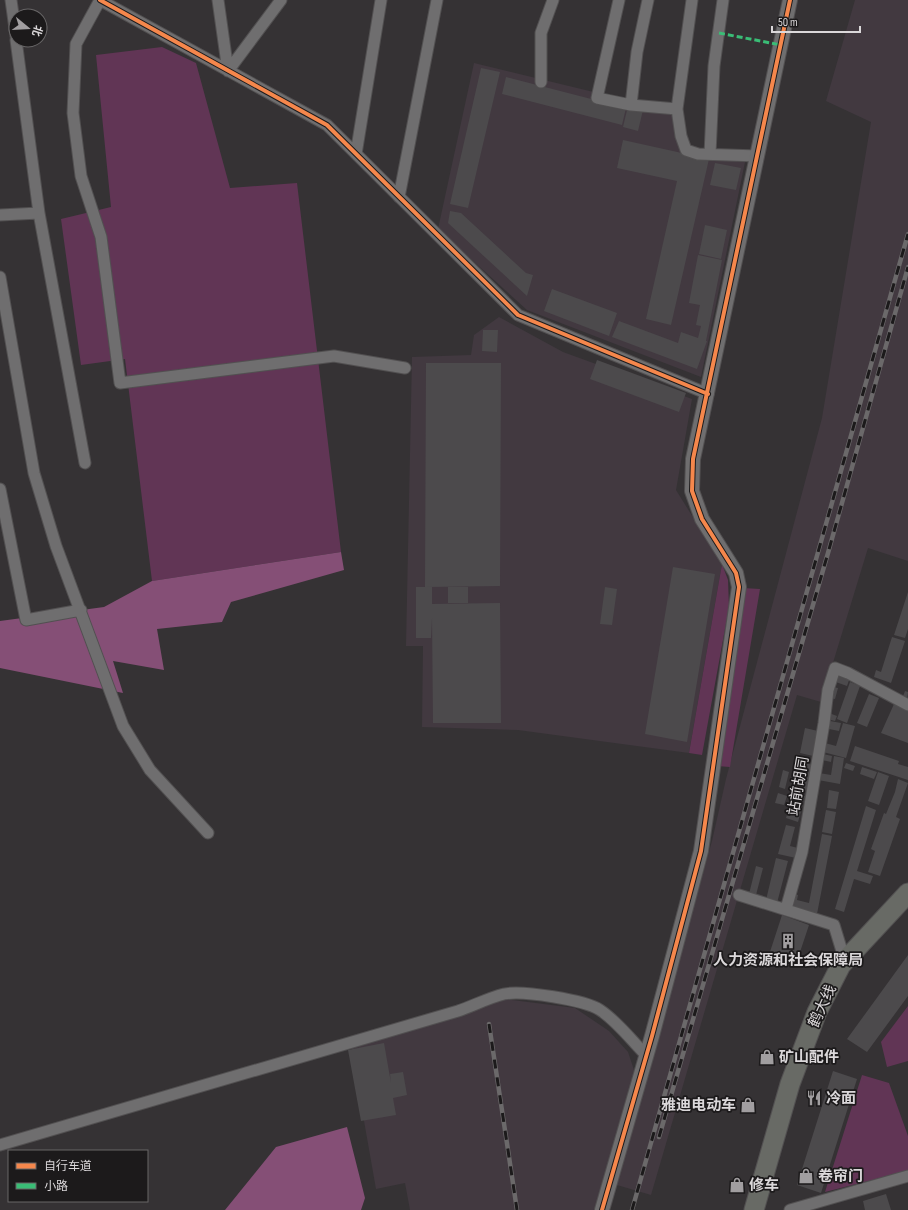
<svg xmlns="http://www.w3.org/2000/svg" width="908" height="1210" font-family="'Sofia Sans Condensed','Noto Sans SC',sans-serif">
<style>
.built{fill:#423940}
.green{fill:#613555}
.water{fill:#854f76}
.building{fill:#4c4a4c}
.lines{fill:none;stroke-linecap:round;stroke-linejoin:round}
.minor-casing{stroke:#525051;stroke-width:13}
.tertiary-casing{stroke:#525051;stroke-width:16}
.trunk-casing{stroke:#525051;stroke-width:21}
.minor{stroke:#6f6e6f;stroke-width:11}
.tertiary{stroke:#6f6e6f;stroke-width:14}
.trunk{stroke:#686a65;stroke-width:19}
.rail-casing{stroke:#6b696a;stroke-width:4.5}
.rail{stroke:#1c1a1b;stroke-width:3;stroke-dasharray:9;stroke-linecap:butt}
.quiet{stroke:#3abd76;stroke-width:3;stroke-dasharray:6 3;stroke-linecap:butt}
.cycleway-casing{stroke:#1c1a1b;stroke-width:6}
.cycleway{stroke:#f5874c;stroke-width:4}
.labels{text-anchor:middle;stroke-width:3.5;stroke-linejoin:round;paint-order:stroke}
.street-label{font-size:15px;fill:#dbd8da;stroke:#1c1a1b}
.poi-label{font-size:15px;font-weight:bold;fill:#dbd8da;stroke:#1c1a1b;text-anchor:start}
</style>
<rect width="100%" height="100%" fill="#353234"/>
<!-- built -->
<path class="built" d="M 855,0 L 908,0 L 908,561 L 868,548 L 821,702 L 797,695 L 651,1195 L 617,1185 L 712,841 L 726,779 L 822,418 L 871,122 L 826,101 Z
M 474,63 L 672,111 L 682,152 L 722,160 L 745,162 L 701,377 L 527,310 L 438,229 Z
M 499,317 L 563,352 L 692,399 L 676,490 L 722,564 L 689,753 L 518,730 L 422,727 L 423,646 L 406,646 L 412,357 L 471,355 L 474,335 Z
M 504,999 L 575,1008 L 609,1031 L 628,1052 L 634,1070 L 633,1081 L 596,1210 L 410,1210 L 405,1183 L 376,1189 L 351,1047 Z"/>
<!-- green -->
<path class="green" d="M 162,47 L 196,63 L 230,188 L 297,183 L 341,552 L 152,581 L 125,359 L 81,365 L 61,219 L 111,207 L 96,55 Z
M 722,564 L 728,580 L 729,607 L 702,755 L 689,753 Z
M 743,588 L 760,589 L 730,767 L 717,766 Z
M 908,1006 L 908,1061 L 887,1067 L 881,1042 Z
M 862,1075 L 889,1083 L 908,1136 L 908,1171 L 825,1192 Z"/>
<!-- water -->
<path class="water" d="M 341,552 L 344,570 L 231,602 L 222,622 L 157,629 L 164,670 L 113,661 L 123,693 L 0,668 L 0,621 L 104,607 L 152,581 Z
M 347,1127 L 365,1198 L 361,1210 L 225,1210 L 276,1147 Z"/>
<!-- building -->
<path class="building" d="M 481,68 L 500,72 L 468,208 L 450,204 Z
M 506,77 L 626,108 L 622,125 L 502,94 Z
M 628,106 L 643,110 L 638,131 L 623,127 Z
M 623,140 L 709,159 L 671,325 L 646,319 L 677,181 L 617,168 Z
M 715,163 L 741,168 L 736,190 L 710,185 Z
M 450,211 L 461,213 L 526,273 L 533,275 L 527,296 L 448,223 Z
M 705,225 L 727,230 L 721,259 L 699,254 Z
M 698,255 L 722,260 L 706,341 L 707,341 L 697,369 L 612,337 L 619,321 L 678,343 L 681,332 L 698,338 L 701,326 L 696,325 L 700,305 L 689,303 Z
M 552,289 L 617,313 L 609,336 L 544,311 Z
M 483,330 L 498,330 L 497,352 L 482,351 Z
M 597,360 L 686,393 L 679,412 L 590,379 Z
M 426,363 L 501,363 L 500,586 L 427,587 L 432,587 L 432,604 L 500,603 L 501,723 L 433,723 L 432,618 L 431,638 L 416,638 L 416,587 L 425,587 Z
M 673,567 L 715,574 L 687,742 L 645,734 Z
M 448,587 L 468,587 L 468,603 L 448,603 Z
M 605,587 L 617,589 L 612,625 L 600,624 Z
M 908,592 L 908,629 L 905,638 L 894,635 Z
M 892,637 L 905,641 L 891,683 L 874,677 L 876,670 L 881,672 Z
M 836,672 L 850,677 L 847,686 L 833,681 Z
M 850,682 L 860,686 L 847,723 L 837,719 Z
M 832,687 L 838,688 L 835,699 L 829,698 Z
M 905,691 L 908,692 L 907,700 L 902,699 Z
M 869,694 L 879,698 L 867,727 L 857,723 Z
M 894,704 L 908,710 L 908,743 L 881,733 Z
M 829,713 L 837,716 L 835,721 L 827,719 Z
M 830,721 L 841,723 L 839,731 L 829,729 Z
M 843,723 L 855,726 L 846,758 L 823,752 L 825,743 L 836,746 Z
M 805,728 L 818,731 L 813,756 L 800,753 Z
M 855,746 L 899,761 L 898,764 L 908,767 L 908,780 L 850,761 Z
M 823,754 L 832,756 L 831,762 L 822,760 Z
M 834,756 L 844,758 L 840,784 L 818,780 L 819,773 L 831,775 Z
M 801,762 L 813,765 L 807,791 L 795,788 Z
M 846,763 L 855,766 L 853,771 L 844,768 Z
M 862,767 L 877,772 L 874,779 L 860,774 Z
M 783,770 L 789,772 L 785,789 L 779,787 Z
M 878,772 L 889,776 L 879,805 L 868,801 Z
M 898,779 L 908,783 L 896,817 L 900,819 L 880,876 L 868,872 L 875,851 L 871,849 L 884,813 L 886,814 L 895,792 Z
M 829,790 L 839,792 L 836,809 L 827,808 Z
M 794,792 L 805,796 L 798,822 L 786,818 Z
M 778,793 L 787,796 L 784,805 L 775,803 Z
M 866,806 L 876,810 L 857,871 L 873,876 L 870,884 L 854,879 L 844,912 L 835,909 Z
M 826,810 L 836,812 L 832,834 L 822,832 Z
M 786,825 L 795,827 L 790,846 L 798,848 L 796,858 L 778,854 Z
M 822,834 L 832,836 L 817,914 L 791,906 L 794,894 L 798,895 L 797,900 L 809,903 Z
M 776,858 L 788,861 L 777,903 L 766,900 Z
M 756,866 L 763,868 L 756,895 L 749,894 Z
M 782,915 L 809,925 L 795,967 L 768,958 Z
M 908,955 L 908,996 L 867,1052 L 847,1039 Z
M 384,1043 L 391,1083 L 390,1074 L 403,1072 L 407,1095 L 393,1098 L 396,1115 L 361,1121 L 348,1050 Z
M 833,1071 L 857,1079 L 821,1193 L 797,1185 Z
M 886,1194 L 891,1210 L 865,1210 L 863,1201 Z"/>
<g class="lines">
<!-- minor casing -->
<g class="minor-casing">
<path id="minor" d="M 11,0 L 16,36
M 100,0 L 327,125 L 518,315 L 708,394
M 100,0 L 76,44 L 73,113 L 81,176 L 101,237 L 120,383 L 334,356 L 405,368
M 218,0 L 228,71
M 619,0 L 597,98 L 631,105 L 677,109 L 681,136 L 686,150 L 698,154 L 758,156
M 16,40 L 39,213
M 228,71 L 281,0
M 541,82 L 541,33 L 553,0
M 631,105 L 637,52 L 648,0
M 677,109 L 692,0
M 356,154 L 381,0
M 710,154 L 714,66 L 723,0
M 399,197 L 437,0
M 0,215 L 39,213 L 85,463
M 0,277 L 34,473 L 56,546 L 123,726 L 150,770 L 208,833
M 0,489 L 26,620 L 81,610
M 739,895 L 834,925 L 845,961
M 786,909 L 802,852 L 824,723 L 828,690 L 835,668 L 848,673 L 908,705
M 0,1145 L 458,1011 C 473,1006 488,998 504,994 C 522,990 585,1000 600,1010 C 618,1022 631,1040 646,1055
M 790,1210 L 908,1176"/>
</g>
<!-- tertiary casing -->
<g class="tertiary-casing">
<path id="tertiary" d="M 602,1210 L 652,1036 L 701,851 L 739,587 L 736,573 L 702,519 L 692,491 L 693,459 L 790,0"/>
</g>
<!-- trunk casing -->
<g class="trunk-casing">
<path id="trunk" d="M 754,1210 L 790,1084 L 817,1012 L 841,965 L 908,893"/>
</g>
<!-- minor -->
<use href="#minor" class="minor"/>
<!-- tertiary -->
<use href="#tertiary" class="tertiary"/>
<!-- trunk -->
<use href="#trunk" class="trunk"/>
<!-- rail casing -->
<g class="rail-casing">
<path id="rail" d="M 489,1024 L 517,1210
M 659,1137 L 828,553 L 908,267
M 632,1210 L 908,234"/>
</g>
<!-- rail -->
<use href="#rail" class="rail"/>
<!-- quiet -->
<path class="quiet" d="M 719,33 L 781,45"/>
<!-- cycleway casing -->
<g class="cycleway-casing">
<path id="cycleway" d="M 100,0 L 327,125 L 518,315 L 708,394
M 602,1210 L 652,1036 L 701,851 L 739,587 L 736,573 L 702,519 L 692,491 L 693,459 L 790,0"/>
</g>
<!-- cycleway -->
<use href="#cycleway" class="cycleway"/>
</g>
<!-- icons -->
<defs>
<g id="building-bare" transform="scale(1.2)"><path d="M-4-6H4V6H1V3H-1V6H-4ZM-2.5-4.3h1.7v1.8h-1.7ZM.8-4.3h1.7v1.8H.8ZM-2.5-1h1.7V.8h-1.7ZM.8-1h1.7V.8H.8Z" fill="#a19ea0" stroke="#1c1a1b" stroke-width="2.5" paint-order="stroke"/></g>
<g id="shop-bare" transform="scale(1.2)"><path d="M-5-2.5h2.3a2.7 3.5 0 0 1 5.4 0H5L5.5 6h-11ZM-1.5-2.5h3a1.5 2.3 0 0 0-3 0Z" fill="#a19ea0" stroke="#1c1a1b" stroke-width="2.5" paint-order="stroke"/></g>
<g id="restaurant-bare" transform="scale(1.2)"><path d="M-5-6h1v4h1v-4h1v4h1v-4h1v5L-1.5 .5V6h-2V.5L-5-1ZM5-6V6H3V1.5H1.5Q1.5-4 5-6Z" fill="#a19ea0" stroke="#1c1a1b" stroke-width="2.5" paint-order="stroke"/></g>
</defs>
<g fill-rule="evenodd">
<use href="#building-bare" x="788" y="941"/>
<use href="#shop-bare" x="767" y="1057"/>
<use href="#restaurant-bare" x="814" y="1098"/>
<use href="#shop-bare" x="748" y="1105"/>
<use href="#shop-bare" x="806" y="1176"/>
<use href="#shop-bare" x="737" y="1185"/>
</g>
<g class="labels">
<!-- street labels -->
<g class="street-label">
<text transform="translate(798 786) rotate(-80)" y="5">站前胡同</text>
<text transform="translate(822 1006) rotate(-65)" y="5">鹤大线</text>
</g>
<!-- poi labels -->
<g class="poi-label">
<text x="788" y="965" text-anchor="middle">人力资源和社会保障局</text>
<text x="779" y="1062">矿山配件</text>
<text x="826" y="1103">冷面</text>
<text x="736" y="1110" text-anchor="end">雅迪电动车</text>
<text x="818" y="1181">卷帘门</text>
<text x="749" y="1190">修车</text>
</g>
</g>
<!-- legend -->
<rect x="8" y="1150" width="140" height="52" fill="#1c1a1b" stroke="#686667"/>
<rect x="16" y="1163" width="20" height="6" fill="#f5874c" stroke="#686667"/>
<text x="44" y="1170" font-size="12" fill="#dbd8da">自行车道</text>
<rect x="16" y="1183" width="20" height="6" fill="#3abd76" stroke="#686667"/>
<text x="44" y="1190" font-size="12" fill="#dbd8da">小路</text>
<!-- north arrow -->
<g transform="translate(28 28) rotate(108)"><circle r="19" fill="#1c1a1b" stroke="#686667"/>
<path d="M0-3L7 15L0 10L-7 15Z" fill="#a19ea0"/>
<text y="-6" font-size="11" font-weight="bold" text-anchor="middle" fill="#dbd8da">北</text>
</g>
<!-- scale -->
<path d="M772 26v6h88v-6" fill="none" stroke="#dbd8da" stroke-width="2"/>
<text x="778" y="26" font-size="12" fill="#dbd8da" stroke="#1c1a1b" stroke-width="3" paint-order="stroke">50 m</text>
</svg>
